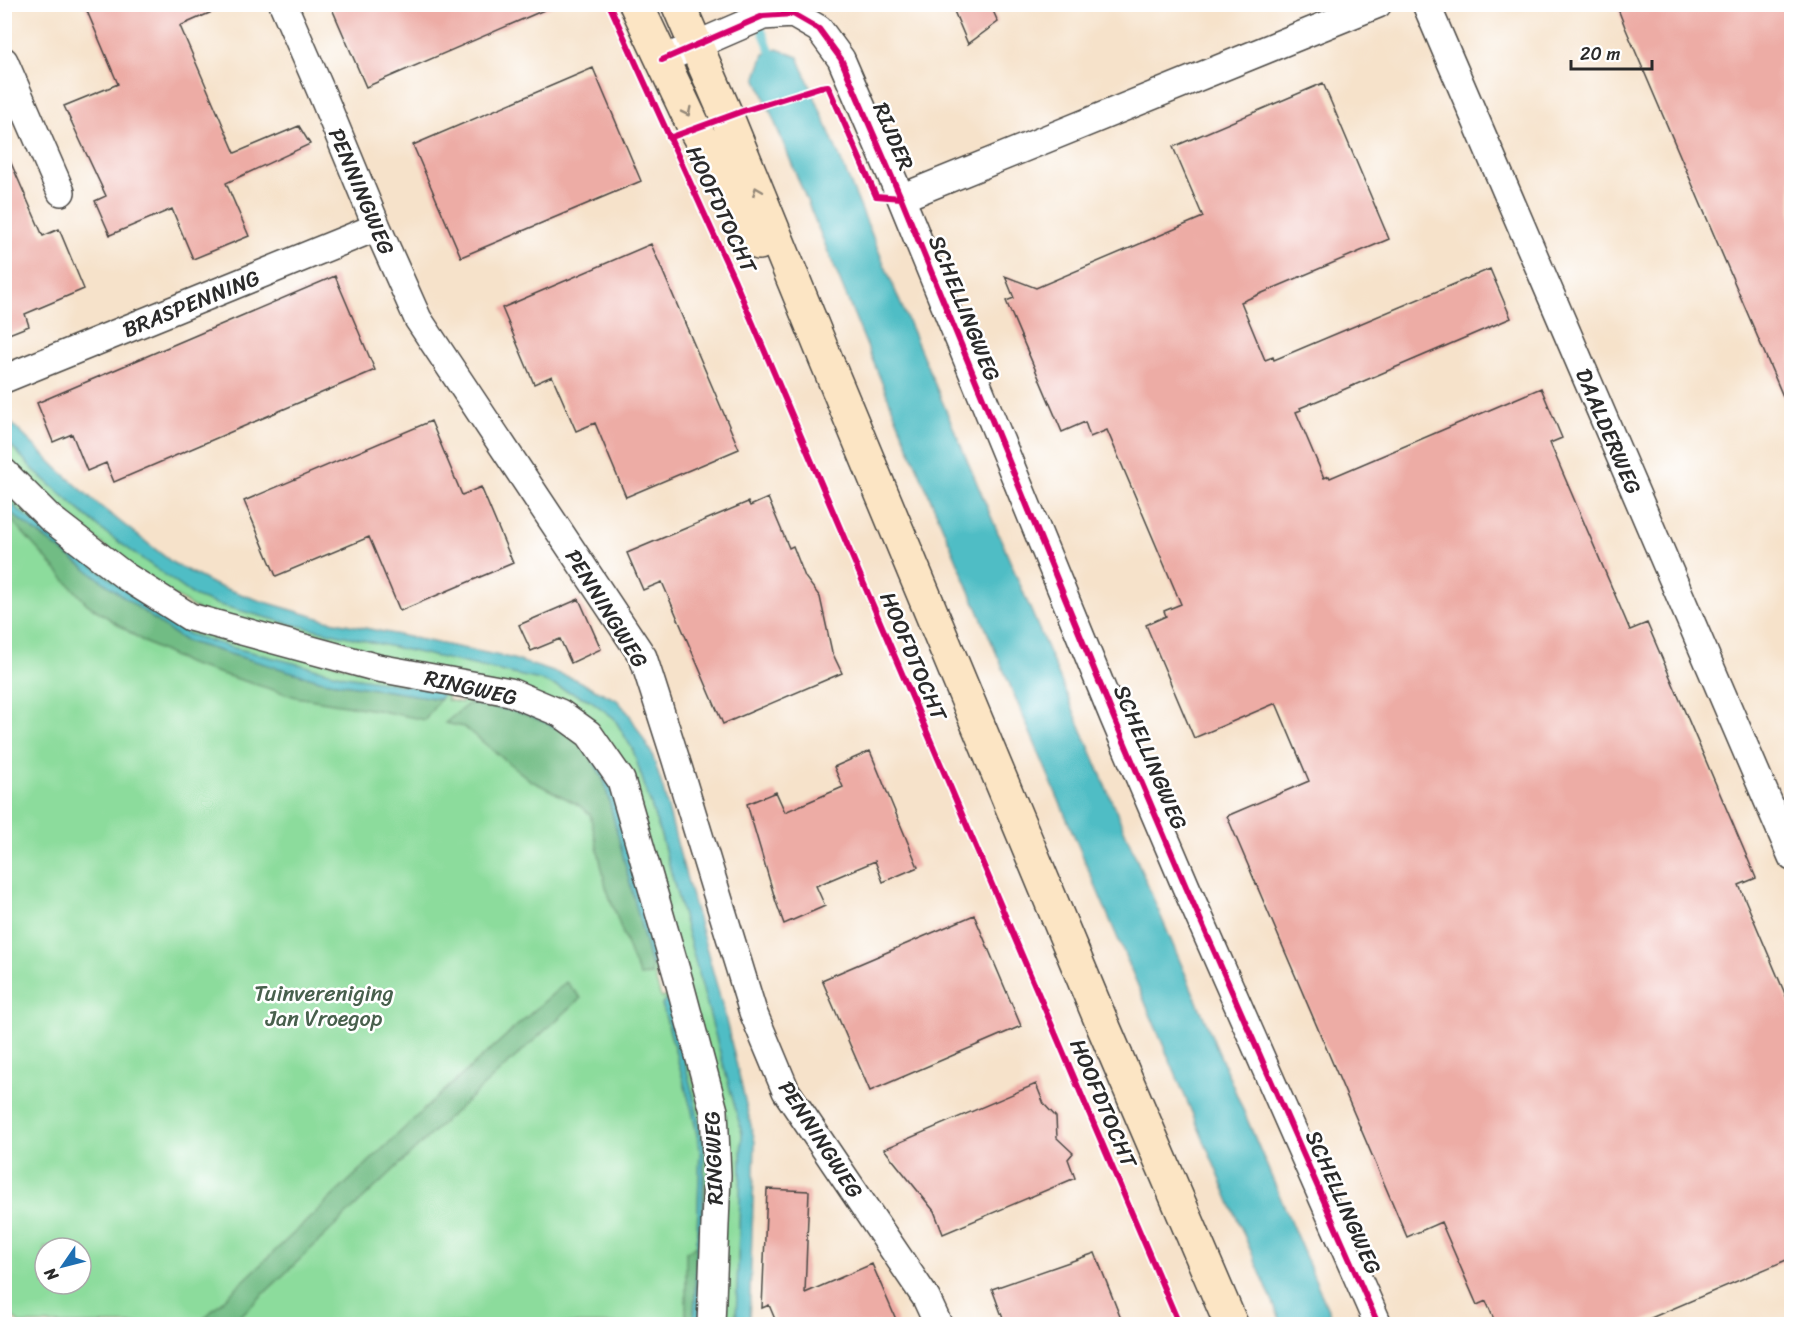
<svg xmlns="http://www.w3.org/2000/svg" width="1796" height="1329" font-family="Sriracha,sans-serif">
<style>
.green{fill:#8cdc9c;stroke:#5c8464;stroke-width:1.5;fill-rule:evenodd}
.forest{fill:#71bc84;stroke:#4e7458;stroke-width:1.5}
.water{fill:#4fbdc5;stroke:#3d7478;stroke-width:1.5}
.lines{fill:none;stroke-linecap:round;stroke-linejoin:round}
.stream{stroke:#4fbdc5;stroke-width:8}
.building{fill:#edaca5}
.minor-casing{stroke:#494643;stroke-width:30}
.secondary-casing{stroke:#494643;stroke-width:36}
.minor{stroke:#fff;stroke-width:27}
.secondary{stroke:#fce5c4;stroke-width:33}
.cycleway-casing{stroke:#fff;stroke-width:10}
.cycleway{stroke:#d6006c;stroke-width:6}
.oneway{stroke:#948878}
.labels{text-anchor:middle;stroke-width:5;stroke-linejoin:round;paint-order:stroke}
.street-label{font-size:22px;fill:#2b2b2b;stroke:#fff}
.park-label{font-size:22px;fill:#48604d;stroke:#fff}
</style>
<rect width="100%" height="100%" fill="#fff"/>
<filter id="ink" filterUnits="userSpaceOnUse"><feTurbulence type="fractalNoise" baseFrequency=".0167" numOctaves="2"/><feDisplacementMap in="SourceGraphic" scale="12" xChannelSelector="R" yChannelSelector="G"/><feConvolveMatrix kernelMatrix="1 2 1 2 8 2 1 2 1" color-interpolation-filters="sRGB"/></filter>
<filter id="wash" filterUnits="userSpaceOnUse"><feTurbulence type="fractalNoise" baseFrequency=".008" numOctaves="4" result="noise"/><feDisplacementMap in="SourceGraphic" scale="24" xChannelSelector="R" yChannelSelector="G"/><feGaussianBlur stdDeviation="1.35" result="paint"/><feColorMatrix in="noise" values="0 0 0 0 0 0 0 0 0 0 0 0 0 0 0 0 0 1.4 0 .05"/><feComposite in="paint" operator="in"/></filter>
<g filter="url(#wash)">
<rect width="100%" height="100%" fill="#f6e2ca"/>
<!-- green -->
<path class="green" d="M 5,439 L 34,470 L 102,530 L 196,597 L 216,604 L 287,623 L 540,680 L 590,700 L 614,718 L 633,750 L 662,839 L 742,1133 L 736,1324 L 719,1324 L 724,1188 L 597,732 L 201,612 L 134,571 L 5,462 Z
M 5,485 L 59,535 L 160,608 L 188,622 L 219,635 L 251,644 L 369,672 L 449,689 L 447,700 L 462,703 L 465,693 C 495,698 529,703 556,719 C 605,747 617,794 632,844 C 645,886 654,929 667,971 L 654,974 L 661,998 L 675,994 L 710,1132 L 710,1195 L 706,1324 L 700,1324 L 705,1189 L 704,1147 L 695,1103 L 669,1002 L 667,1000 L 662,1004 L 692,1111 L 700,1149 L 694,1324 L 20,1324 L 5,1309 L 4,505 L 16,517 L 171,632 L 186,641 L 323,681 L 440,699 L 442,694 L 440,691 L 345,676 L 230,647 L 188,634 L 172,625 L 18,510 L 5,496 ZM 475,698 C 514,706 553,714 583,743 C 613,771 619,818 630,855 C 640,890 649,926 659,961 L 658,965 L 652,965 L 650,962 L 604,781 C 597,768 590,753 579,742 C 568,732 532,715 517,712 C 502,708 486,707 471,703 L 472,699 ZM 45,1248 L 81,1248 L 81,1284 L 45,1284 Z"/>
<!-- forest -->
<path class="forest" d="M 4,506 L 16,517 L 171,632 L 185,641 L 323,681 L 440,699 L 425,720 L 376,710 L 296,697 L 189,664 L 146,643 L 87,604 L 5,513 Z
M 468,704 C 493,700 560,724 578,742 C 590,752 597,768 604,781 L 652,965 L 651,975 L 640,976 L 632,959 L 606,887 L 590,814 L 577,804 L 530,780 L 464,727 L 445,723 Z
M 566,982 L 581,998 L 446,1120 L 232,1324 L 198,1324 L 433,1101 Z
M 697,1245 L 694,1324 L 686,1324 L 686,1252 Z"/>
<!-- water -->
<path class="water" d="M 777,49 L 798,57 L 897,295 L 1334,1324 L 1282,1324 L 906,441 L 756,77 L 764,54 Z
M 4,416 L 58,469 L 100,506 L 173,563 L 215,585 L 258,600 L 326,620 L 510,658 L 572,678 L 617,700 L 629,714 L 652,754 L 663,789 L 681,858 L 722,1004 L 755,1142 L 749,1324 L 736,1324 L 742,1133 L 662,839 L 633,750 L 614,718 L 590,700 L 540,680 L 287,623 L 216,604 L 196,597 L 102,530 L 34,470 L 5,439 Z
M 4,496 L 18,510 L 172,625 L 188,634 L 230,647 L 345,676 L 440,691 L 443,694 L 440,699 L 323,681 L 185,641 L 171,632 L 16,517 L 5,506 Z
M 475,698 C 514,706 553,714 583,743 C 613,771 619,818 630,855 C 640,891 649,926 659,961 L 658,965 L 652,965 L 650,962 L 604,781 C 597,768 590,753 579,742 C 568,732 532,715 517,712 C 502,708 486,707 471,703 L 472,699 Z
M 665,1000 L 669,1001 L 695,1103 L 704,1147 L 700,1324 L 694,1324 L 700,1149 L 692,1111 L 662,1004 Z"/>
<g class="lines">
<!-- stream -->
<path class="stream" d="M 751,4 L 775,62"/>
</g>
<g id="blocks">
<!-- building -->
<path class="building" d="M 84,4 L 230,4 L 180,26 L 235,153 L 299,126 L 310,144 L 226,183 L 249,236 L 193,259 L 172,209 L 110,235 L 95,201 L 106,196 L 64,106 L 118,84 Z
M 330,4 L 558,4 L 366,87 Z
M 951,4 L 990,4 L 998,22 L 968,44 Z
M 1616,4 L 1791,4 L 1791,415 L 1625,27 Z
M 593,68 L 641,181 L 461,257 L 413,145 Z
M 1323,83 L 1389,239 L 1241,302 L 1265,360 L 1273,357 L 1274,360 L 1490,269 L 1511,318 L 1324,398 L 1300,408 L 1301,410 L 1296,412 L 1324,478 L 1329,476 L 1330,478 L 1541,388 L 1562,438 L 1550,443 L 1630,630 L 1647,623 L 1756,878 L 1739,885 L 1791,1008 L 1791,1258 L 1637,1324 L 1496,1324 L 1486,1301 L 1477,1305 L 1441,1222 L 1407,1237 L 1227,816 L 1309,781 L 1276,703 L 1194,738 L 1146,625 L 1166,616 L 1164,611 L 1181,604 L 1107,430 L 1090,437 L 1085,422 L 1062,432 L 1006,301 L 1014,298 L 1005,276 L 1036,288 L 1203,217 L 1173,147 Z
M 4,147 L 43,236 L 59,229 L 84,289 L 25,314 L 29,326 L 4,336 Z
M 651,244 L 739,449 L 626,497 L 595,423 L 576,431 L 552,376 L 534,384 L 502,308 Z
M 335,276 L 375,370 L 114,482 L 106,463 L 87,471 L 72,434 L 53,442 L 37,403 Z
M 431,421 L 462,495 L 481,487 L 513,563 L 400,611 L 369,537 L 276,576 L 244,501 Z
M 768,498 L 789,548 L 793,546 L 805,577 L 820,597 L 832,652 L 842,673 L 723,724 L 662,582 L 643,590 L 627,553 L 748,502 L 750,506 Z
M 579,599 L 601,649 L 571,663 L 560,639 L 531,651 L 519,625 Z
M 870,751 L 918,867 L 883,882 L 875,861 L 816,886 L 825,906 L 784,924 L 776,902 L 747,804 L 776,792 L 785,812 L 843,787 L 834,767 Z
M 974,915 L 1021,1026 L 870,1091 L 822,980 Z
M 1036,1084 L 1044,1104 L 1056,1117 L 1057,1138 L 1073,1153 L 1068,1159 L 1075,1178 L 943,1234 L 934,1211 L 884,1149 Z
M 767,1189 L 809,1191 L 805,1293 L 872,1264 L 898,1324 L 777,1324 L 769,1305 L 762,1308 Z
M 1095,1253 L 1123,1324 L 1005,1324 L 992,1289 Z"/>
</g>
</g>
<g filter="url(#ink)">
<use href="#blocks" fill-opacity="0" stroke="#494643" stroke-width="1.5"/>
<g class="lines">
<!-- minor casing -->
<g class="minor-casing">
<path id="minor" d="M 283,4 L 320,89 L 377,227 L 418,319 L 643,657 L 675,757 L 753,1012 L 786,1091 L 926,1298 L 938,1324
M 1426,4 L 1792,857
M 662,60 L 763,16 L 793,14 L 819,29 L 841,59 L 901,198 L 1114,718 L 1186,887 L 1378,1324
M 4,61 L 61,192
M 901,198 L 1378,4
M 4,379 L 377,227
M 4,472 L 50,518 L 125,576 L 190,617 L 378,668 L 510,692 L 560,713 L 589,734 L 621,780 L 679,981 L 714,1111 L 717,1175 L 711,1324"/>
</g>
<!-- secondary casing -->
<g class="secondary-casing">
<path id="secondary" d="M 636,4 L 695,129 L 759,243
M 678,4 L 727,117 L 827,362 L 1104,1028 L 1231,1324"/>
</g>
<!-- minor -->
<use href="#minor" class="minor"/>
<!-- secondary -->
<use href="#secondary" class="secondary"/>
<!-- cycleway casing -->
<g class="cycleway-casing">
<path id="cycleway" d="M 609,4 L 734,279 L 1179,1324
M 662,60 L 763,16 L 793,14 L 819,29 L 841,59 L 901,198 L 1114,718 L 1186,887 L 1378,1324
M 669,138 L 743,111 L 820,87 L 828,86 L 876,196 L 901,198"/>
</g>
<!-- cycleway -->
<use href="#cycleway" class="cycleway"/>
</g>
<!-- one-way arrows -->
<defs><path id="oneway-chevron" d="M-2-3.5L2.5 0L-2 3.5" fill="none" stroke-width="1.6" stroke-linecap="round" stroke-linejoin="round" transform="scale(1.5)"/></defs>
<g class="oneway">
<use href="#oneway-chevron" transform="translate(687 112) rotate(64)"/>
<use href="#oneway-chevron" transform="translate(757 191) rotate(-112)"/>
</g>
</g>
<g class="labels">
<!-- street labels -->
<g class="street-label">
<text transform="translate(894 136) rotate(67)" y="8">RIJDER</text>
<text transform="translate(362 191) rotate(67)" y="8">PENNINGWEG</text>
<text transform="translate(722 209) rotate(65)" y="8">HOOFDTOCHT</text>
<text transform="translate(191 303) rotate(-22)" y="8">BRASPENNING</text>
<text transform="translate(965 308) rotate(68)" y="8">SCHELLINGWEG</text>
<text transform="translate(1609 431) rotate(67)" y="8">DAALDERWEG</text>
<text transform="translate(607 608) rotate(58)" y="8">PENNINGWEG</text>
<text transform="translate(914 656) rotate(67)" y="8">HOOFDTOCHT</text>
<text transform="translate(471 687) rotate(13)" y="8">RINGWEG</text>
<text transform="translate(1151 757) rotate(67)" y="8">SCHELLINGWEG</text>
<text transform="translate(1104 1103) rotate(67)" y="8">HOOFDTOCHT</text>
<text transform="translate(821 1139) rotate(57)" y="8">PENNINGWEG</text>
<text transform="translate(713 1158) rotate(-92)" y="8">RINGWEG</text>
<text transform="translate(1344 1202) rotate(66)" y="8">SCHELLINGWEG</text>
</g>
<!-- park labels -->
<g class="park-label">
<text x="324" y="1001">Tuinvereniging<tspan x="324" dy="25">Jan Vroegop</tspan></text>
</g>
</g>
<!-- margin -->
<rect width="1796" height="1329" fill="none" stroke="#fff" stroke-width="24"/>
<!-- north arrow -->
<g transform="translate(63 1266) rotate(235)"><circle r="28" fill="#ffffff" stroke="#aaaaaa" stroke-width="1.5"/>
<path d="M0-4.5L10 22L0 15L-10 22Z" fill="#1f6fb2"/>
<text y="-9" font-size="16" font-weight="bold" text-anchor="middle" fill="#2b2b2b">N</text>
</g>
<!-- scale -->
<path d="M1571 60v9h81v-9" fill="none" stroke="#2b2b2b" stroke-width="3"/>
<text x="1580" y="60" font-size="18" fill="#2b2b2b" stroke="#ffffff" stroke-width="4.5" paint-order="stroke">20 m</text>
</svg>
